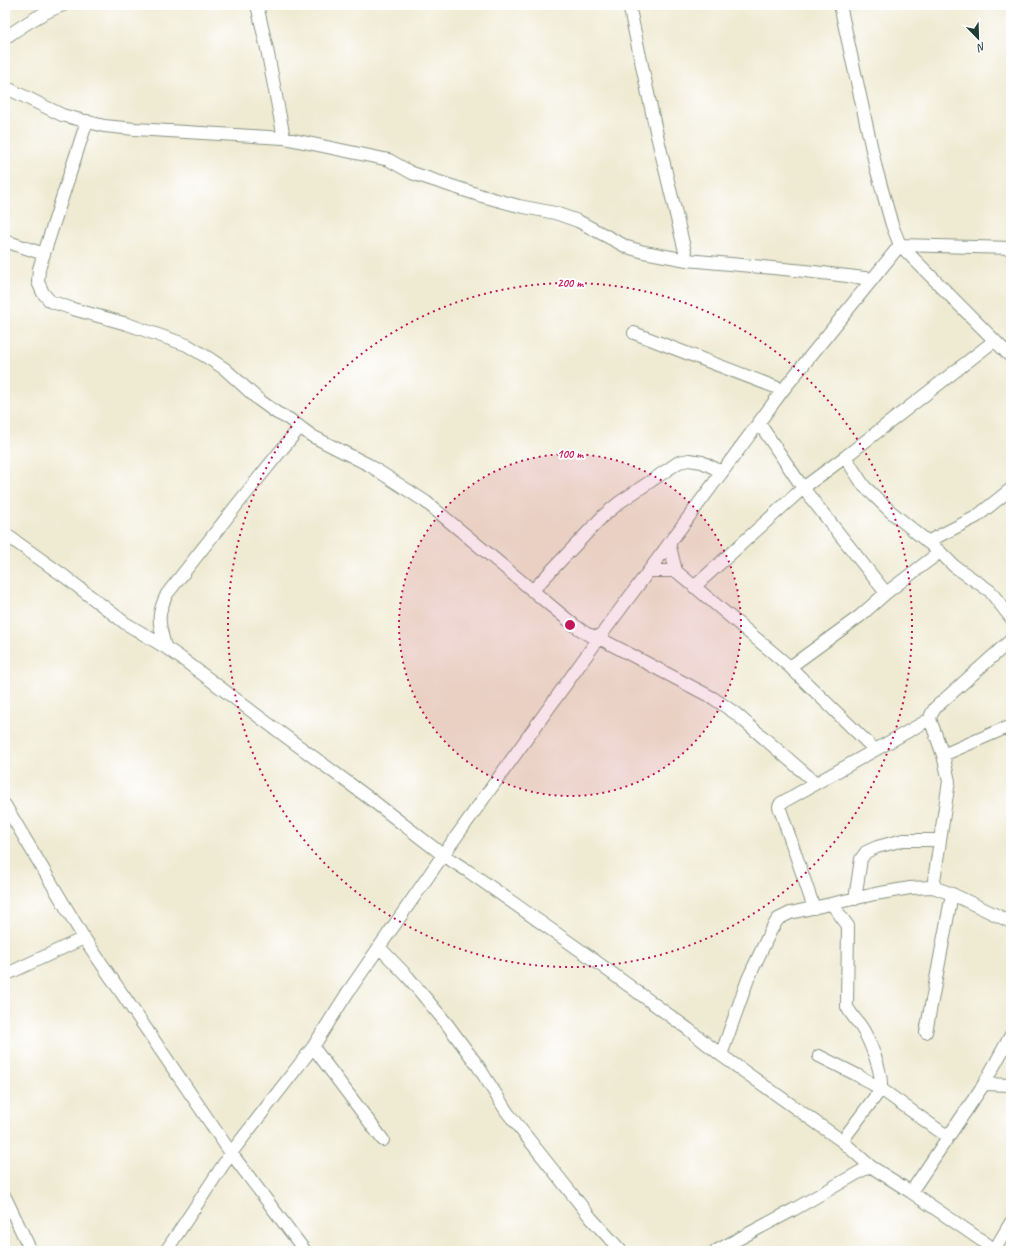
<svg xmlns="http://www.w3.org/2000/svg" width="1016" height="1256" font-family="Caveat,sans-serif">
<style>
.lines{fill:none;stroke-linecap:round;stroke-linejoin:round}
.minor-casing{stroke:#879483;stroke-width:14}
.minor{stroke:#fff;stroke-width:12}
.ring{fill:none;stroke:#c2185b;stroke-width:2;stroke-dasharray:2 4}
.centre{fill:#c2185b;stroke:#fff;stroke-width:2}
.ring-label{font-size:12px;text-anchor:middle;font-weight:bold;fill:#c2185b;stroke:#fff;stroke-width:4;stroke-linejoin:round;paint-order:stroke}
</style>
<rect width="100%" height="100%" fill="#fff"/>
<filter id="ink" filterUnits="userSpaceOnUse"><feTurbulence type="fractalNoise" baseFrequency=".025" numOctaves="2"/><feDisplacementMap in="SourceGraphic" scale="8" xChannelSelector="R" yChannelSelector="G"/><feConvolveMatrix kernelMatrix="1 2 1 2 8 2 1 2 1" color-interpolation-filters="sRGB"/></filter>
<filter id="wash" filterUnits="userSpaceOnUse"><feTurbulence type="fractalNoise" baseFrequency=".012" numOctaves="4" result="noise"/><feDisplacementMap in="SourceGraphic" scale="16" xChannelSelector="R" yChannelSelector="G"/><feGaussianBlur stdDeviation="0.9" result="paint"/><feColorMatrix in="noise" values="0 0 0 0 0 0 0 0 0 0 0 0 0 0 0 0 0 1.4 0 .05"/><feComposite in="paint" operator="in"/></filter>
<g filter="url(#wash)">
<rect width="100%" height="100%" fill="#efead2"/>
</g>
<g filter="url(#ink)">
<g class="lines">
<!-- minor casing -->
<g class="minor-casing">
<path id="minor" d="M 257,5 L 267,49 L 284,138
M 629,5 L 656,131 L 687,260
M 840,5 L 876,168 L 892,225 L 900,245 L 1011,357
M 5,38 C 23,25 41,13 63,5
M 5,87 L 62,115 L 104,126 L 135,129 L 284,138 L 389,160 L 412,173 L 482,196 L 519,206 L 555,213 L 578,221 L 627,247 L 644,252 L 687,260 L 805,271 L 873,279
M 87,121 L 39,269 L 38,282 L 43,293 L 50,301 L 73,309 L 127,324 L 187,345 L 210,359 L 225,369 L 259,400 L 277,413 L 289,419 L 312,436 L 369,465 L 426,502 L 574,625 L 587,634 L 599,638 L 713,698 L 735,713 L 816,783
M 5,241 L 44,254
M 634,333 L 783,390
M 759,423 L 803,488 L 886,593
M 845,457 L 864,486 L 890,511 L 940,552 L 954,566 L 990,591 L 1011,618
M 5,534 L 64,576 L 125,623 L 165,647 L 181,658 L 262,719 L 373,801 L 443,855 L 468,871 L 587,955 L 688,1029 L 721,1055 L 842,1141 L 870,1166 L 911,1192 L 997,1251
M 927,542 L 976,517 L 1011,489
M 669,543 L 676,571 L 790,667 L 875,750
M 649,571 L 676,571
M 694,587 L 803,488 L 845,457 L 994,341
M 532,591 L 603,516 L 620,502 L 679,462 L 689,460 L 702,462 L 722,472
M 165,647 C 159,623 156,616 167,594 L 240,501 L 300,427
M 790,667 L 860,616 L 886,593 L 940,552
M 943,755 L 1003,729 L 1011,727
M 5,805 L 84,938 L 231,1153 L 305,1251
M 933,887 L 949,781 L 943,755 L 930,719 L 931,715 L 935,708 L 1011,640
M 855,899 L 861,859 L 866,852 L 877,847 L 903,840 L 940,840
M 832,904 L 848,926 L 847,1007 C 851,1014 855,1019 860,1025 C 869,1038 881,1068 881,1084 C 881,1087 880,1090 878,1093 L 842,1141
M 814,908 L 781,812 L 779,807 L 781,803 L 930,719
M 379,947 L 408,977 L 447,1024 L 478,1066 L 507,1112 L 591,1218 L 621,1251
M 5,975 L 84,938
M 926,1032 L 952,894
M 313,1047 L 383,1140
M 721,1055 L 748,979 L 771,930 L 778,919 L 790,913 L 875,894 L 910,888 L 933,887 L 952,894 L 1011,922
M 819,1056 L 857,1075 L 881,1089 L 948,1137
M 984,1084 L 1011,1085
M 911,1192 L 984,1084 L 1011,1035
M 5,1197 L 31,1251
M 995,1249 L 1011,1222
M 166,1251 L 231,1153 L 313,1047 L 348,992 L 443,855 L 599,638 L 783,390 L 900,245 L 1011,248
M 716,1251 L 793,1210 L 870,1166"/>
</g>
<!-- minor -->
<use href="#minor" class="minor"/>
</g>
</g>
<!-- distance rings -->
<circle cx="570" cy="625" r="171" fill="#c2185b" fill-opacity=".12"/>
<g class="ring">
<circle cx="570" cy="625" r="171"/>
<circle cx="570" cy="625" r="342"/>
</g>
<circle cx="570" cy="625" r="6" class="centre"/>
<g class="ring-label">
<text x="570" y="287">200 m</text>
<text x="570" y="458">100 m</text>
</g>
<!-- margin -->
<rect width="1016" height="1256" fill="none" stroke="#fff" stroke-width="20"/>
<!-- north arrow -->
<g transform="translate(978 38) rotate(157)" stroke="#ffffff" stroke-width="3" paint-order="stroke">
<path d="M0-3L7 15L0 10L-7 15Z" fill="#1f3d34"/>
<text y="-6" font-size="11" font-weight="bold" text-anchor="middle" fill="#1f3d34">N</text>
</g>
</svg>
